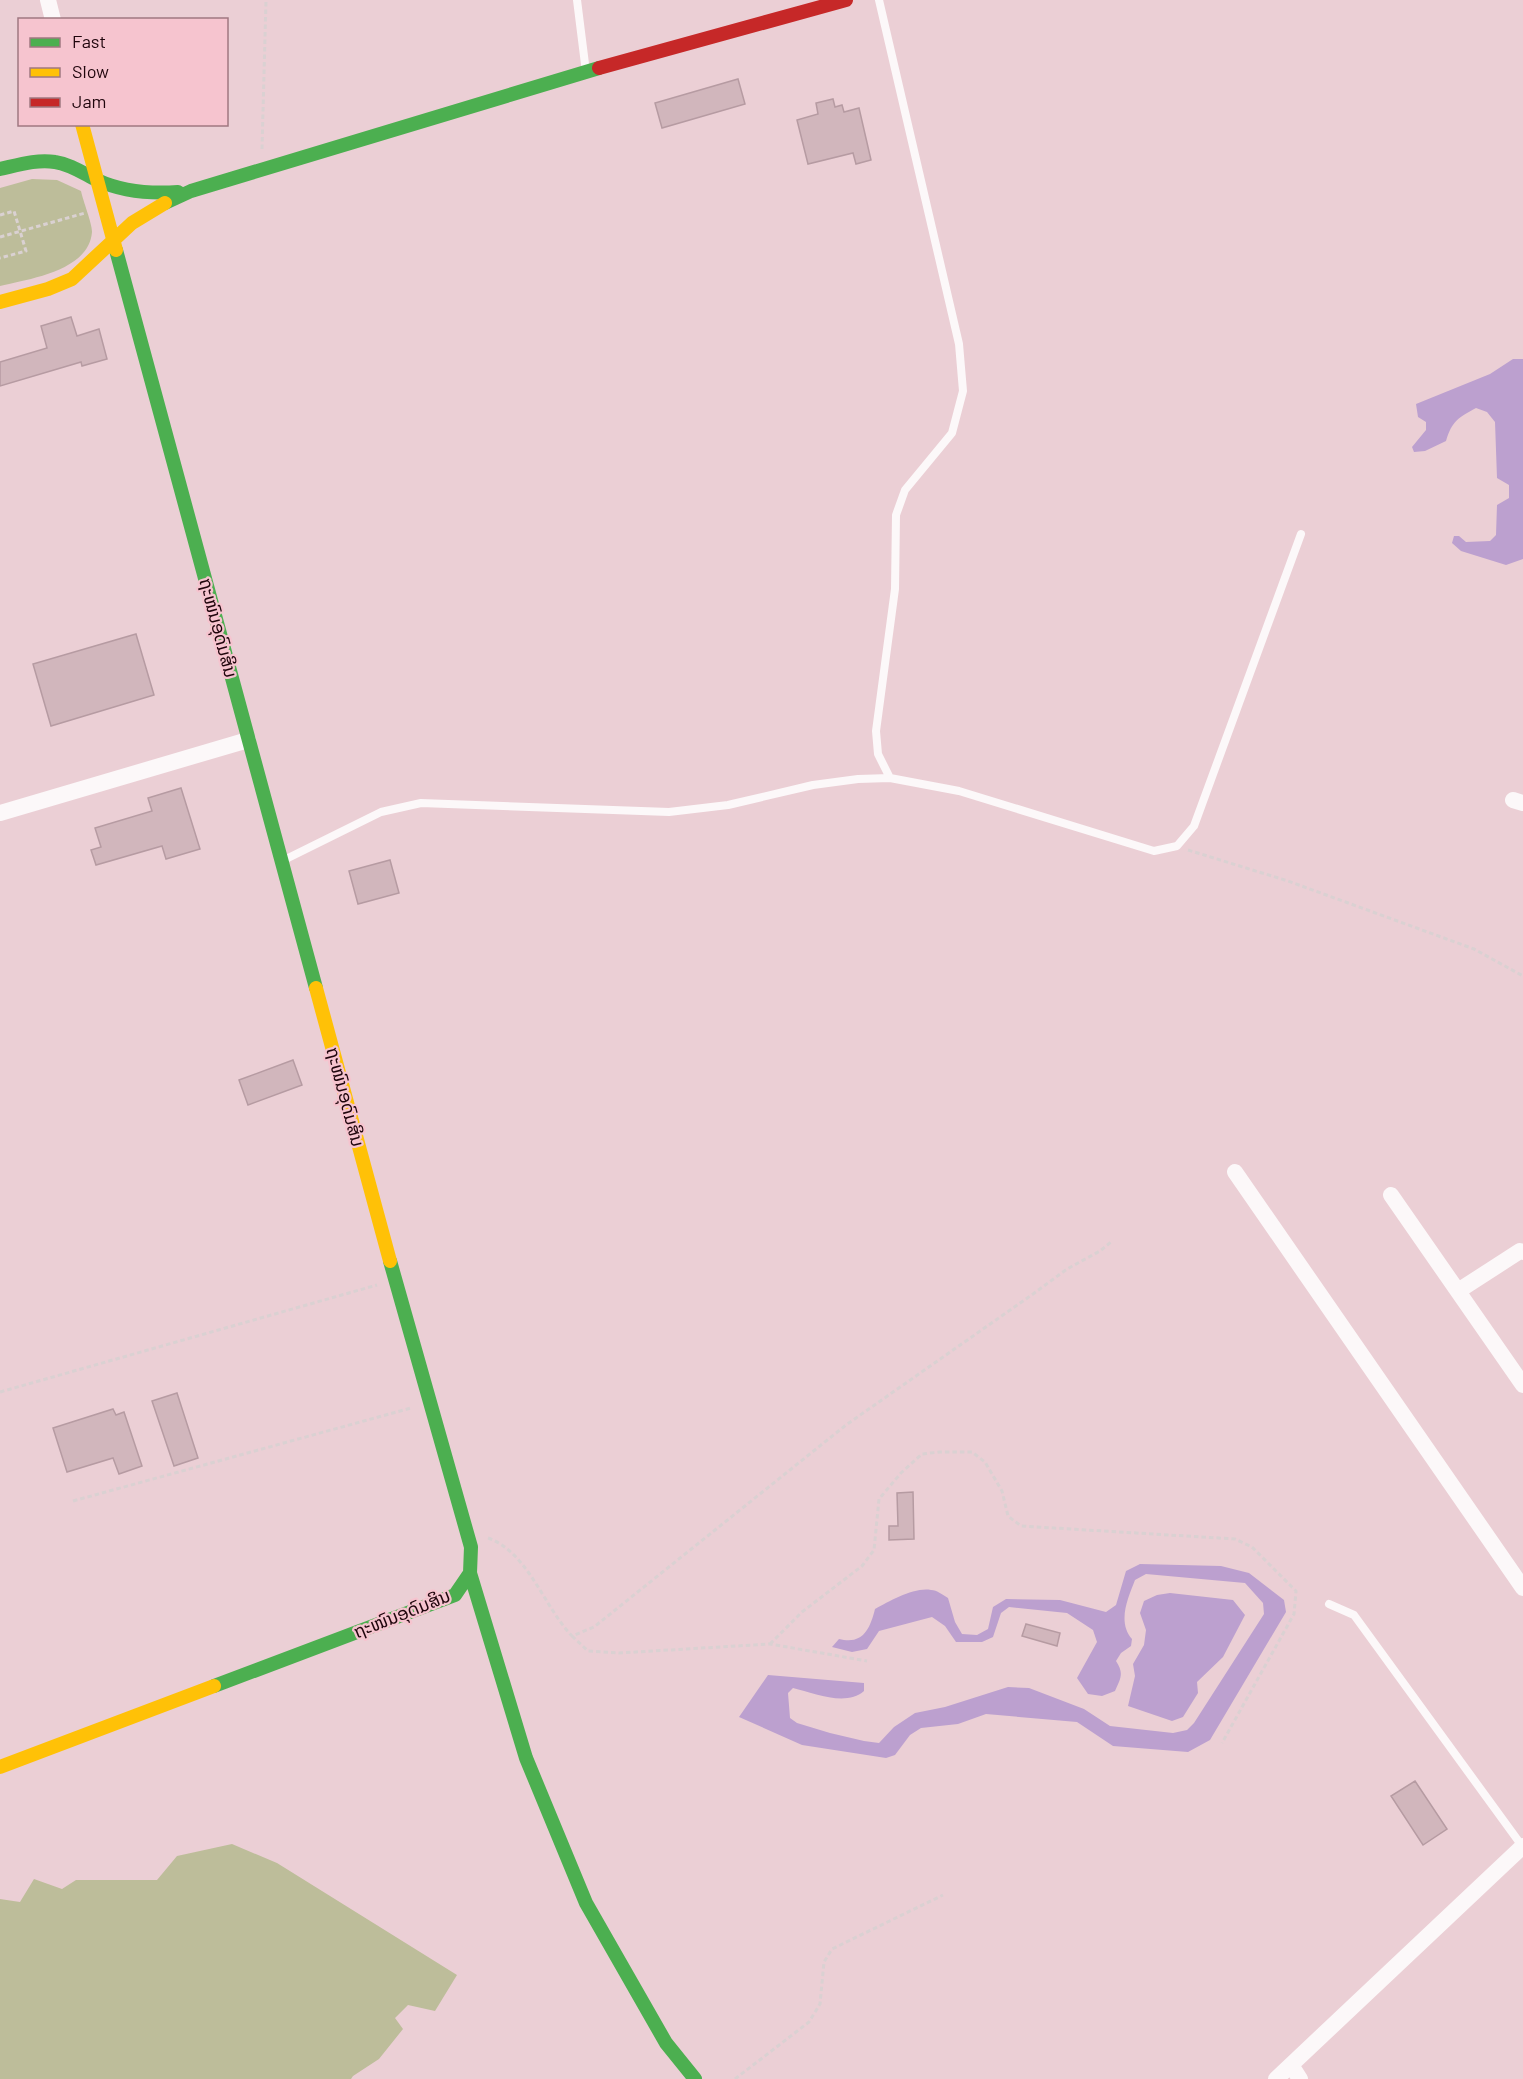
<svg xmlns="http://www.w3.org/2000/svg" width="1523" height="2079" font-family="Barlow,'Noto Sans Lao',sans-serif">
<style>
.green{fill:#bdbd9a}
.water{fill:#bca0cf}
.building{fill:#d1b6bc;stroke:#b69ba2;stroke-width:1.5}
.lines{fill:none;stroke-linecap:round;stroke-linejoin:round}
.path{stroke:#dad1d2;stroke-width:3;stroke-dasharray:4.5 3;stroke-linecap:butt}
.lane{stroke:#fcf8f9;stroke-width:8}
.street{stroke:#fcf8f9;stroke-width:16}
.fast{stroke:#4caf50;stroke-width:14}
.slow{stroke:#ffc107;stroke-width:14}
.jam{stroke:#c62828;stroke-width:14}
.labels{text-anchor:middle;stroke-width:4.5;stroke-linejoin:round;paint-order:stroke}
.street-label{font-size:18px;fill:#1f050c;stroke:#f6c4cf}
</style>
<rect width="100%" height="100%" fill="#ebcfd5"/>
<!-- green -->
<path class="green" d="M 32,179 L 57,180 L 81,191 C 83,201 92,223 92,232 C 89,271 29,279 0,286 L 0,188 Z
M 232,1844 L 277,1863 L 457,1975 L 435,2011 L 408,2005 L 395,2018 L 403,2029 L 379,2059 L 353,2076 L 351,2079 L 0,2079 L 0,1899 L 20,1902 L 34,1879 L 62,1889 L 76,1880 L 157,1880 L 177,1856 Z"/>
<!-- water -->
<path class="water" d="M 1513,359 L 1523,359 L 1523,559 L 1506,565 L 1461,551 L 1452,543 L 1454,536 L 1459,536 L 1466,542 L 1490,541 L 1496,535 L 1497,505 L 1509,498 L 1509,485 L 1497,478 L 1495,422 L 1487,412 L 1476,408 C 1458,418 1452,421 1446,441 L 1425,451 L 1414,452 L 1412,447 L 1426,430 L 1426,422 L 1418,417 L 1416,404 L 1490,374 Z
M 1140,1564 L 1221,1566 L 1249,1573 L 1284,1600 L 1286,1612 L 1210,1740 L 1188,1752 L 1113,1746 L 1077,1722 L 986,1714 L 958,1724 L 921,1728 L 910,1735 L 895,1755 L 886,1758 L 802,1745 L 739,1717 L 768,1675 L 864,1683 L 864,1691 C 846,1707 814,1693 793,1688 L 788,1693 L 790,1718 L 797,1723 L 830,1733 L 864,1741 L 879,1743 L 894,1727 L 915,1713 L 945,1707 L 1008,1687 L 1029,1688 L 1084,1709 L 1110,1726 L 1173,1733 L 1187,1730 L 1194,1723 L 1264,1614 L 1263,1603 L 1245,1583 L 1146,1574 L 1135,1580 C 1128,1598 1117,1622 1132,1639 L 1131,1646 L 1121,1653 L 1116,1661 C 1124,1673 1121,1678 1115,1691 L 1102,1696 L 1088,1694 L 1077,1678 L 1097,1642 L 1093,1630 L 1067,1613 L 1009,1607 L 1001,1613 L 993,1637 L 982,1642 L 956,1642 L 945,1626 L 932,1617 L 879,1631 L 867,1649 L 852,1652 L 832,1647 L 839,1639 C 863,1645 870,1629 875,1609 C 890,1601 914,1587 931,1590 C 937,1590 943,1595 948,1598 L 955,1622 L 962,1634 L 977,1635 L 988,1629 L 993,1607 L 1006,1599 L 1060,1600 L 1106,1612 L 1116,1605 L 1126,1571 Z
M 1170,1593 L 1233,1600 L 1245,1615 L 1223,1657 L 1197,1682 L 1198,1693 L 1183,1717 L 1172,1721 L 1128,1706 L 1135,1676 L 1133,1664 L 1144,1645 L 1146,1630 L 1140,1613 L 1144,1601 L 1157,1595 Z"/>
<!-- building -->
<path class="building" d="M 738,79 L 745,104 L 662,128 L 655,103 Z
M 833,99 L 835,107 L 842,105 L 844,112 L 859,108 L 871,160 L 856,164 L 853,153 L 808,164 L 797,120 L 818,114 L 816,103 Z
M 71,317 L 77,336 L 99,329 L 107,359 L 82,366 L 81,362 L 0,386 L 0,362 L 47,348 L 41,326 Z
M 136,634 L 154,695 L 51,726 L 33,664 Z
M 181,788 L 200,849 L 166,859 L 162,846 L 96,865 L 91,850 L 101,847 L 95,828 L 152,811 L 148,798 Z
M 390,860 L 399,893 L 358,904 L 349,871 Z
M 293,1060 L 302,1085 L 248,1105 L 239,1080 Z
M 177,1393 L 198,1458 L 174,1466 L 152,1401 Z
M 113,1409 L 116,1415 L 124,1412 L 142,1466 L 119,1474 L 113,1458 L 67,1472 L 53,1428 Z
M 913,1492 L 914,1539 L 889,1540 L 889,1526 L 898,1526 L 897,1493 Z
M 1026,1624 L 1060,1633 L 1057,1646 L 1022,1636 Z
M 1415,1781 L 1447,1829 L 1423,1845 L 1391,1796 Z"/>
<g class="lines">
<!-- path -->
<path class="path" d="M 262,149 L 266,0
M 0,215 L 14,211 L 26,251 L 0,258
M 0,237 L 85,213
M 1188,850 L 1288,881 L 1474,949 L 1523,976
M 0,1392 L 377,1285
M 73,1501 L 411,1408
M 488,1538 C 528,1552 544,1607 572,1636 L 594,1627 L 846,1425 L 1033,1294 L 1067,1269 L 1100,1251 L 1111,1242
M 572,1636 L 588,1651 L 619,1653 L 770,1644 L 867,1661
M 770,1644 L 802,1612 L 862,1566 L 874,1550 L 879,1499 L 901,1473 L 922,1454 L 940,1452 L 972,1452 L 985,1462 L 1002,1491 L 1008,1516 L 1021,1526 L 1235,1539 L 1252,1547 L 1296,1591 L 1294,1614 L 1222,1743
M 735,2079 L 809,2022 L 820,2004 L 824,1962 L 832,1949 L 943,1895"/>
<!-- lane -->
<path class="lane" d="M 577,0 L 586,72
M 879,0 L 959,344 L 963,391 L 952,433 L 905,490 L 896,515 L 895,589 L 876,731 L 878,754 L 890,778
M 282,861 L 381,812 L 421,803 L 669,812 L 728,805 L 813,785 L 858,779 L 890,778 L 959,791 L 1154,851 L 1177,846 L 1194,826 L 1301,534
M 1329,1604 L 1354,1615 L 1522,1846"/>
<!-- street -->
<path class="street" d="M 48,0 L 53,20
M 1513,800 L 1523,803
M 0,813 L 248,740
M 1235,1172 L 1523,1588
M 1391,1195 L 1523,1385
M 1458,1291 L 1520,1251 L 1523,1252
M 1291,2065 L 1300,2079
M 1276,2079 L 1523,1846"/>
<!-- fast -->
<path class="fast" d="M 0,169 C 18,165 37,159 55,162 C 70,164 83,173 97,180 C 123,192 150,194 178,192
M 165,203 L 191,191 L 599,68
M 116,250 L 316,988
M 470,1573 L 526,1758 L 586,1903 L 666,2043 L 695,2079
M 214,1686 L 455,1595 L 470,1573 L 471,1547 L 390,1261"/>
<!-- slow -->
<path class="slow" d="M 82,124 L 116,250
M 0,302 L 48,289 L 72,279 L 132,223 L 165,203
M 316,988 L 390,1261
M 0,1767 L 214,1686"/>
<!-- jam -->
<path class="jam" d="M 599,68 L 846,0"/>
</g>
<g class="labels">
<!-- street labels -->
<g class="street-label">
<text transform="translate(218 628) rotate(75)" y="6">ຖະໜົນອຸດົມສິນ</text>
<text transform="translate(345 1097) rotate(75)" y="6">ຖະໜົນອຸດົມສິນ</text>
<text transform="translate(402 1614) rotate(-22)" y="6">ຖະໜົນອຸດົມສິນ</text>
</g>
</g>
<!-- legend -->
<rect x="18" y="18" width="210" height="108" fill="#f6c4cf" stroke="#a07881" stroke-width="1.5"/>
<rect x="30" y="38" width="30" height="9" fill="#4caf50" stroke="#a07881" stroke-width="1.5"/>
<text x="72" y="48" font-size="18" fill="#1f050c">Fast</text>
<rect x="30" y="68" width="30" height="9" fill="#ffc107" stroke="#a07881" stroke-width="1.5"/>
<text x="72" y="78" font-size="18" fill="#1f050c">Slow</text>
<rect x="30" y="98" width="30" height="9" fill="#c62828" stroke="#a07881" stroke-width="1.5"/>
<text x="72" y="108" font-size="18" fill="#1f050c">Jam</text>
</svg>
